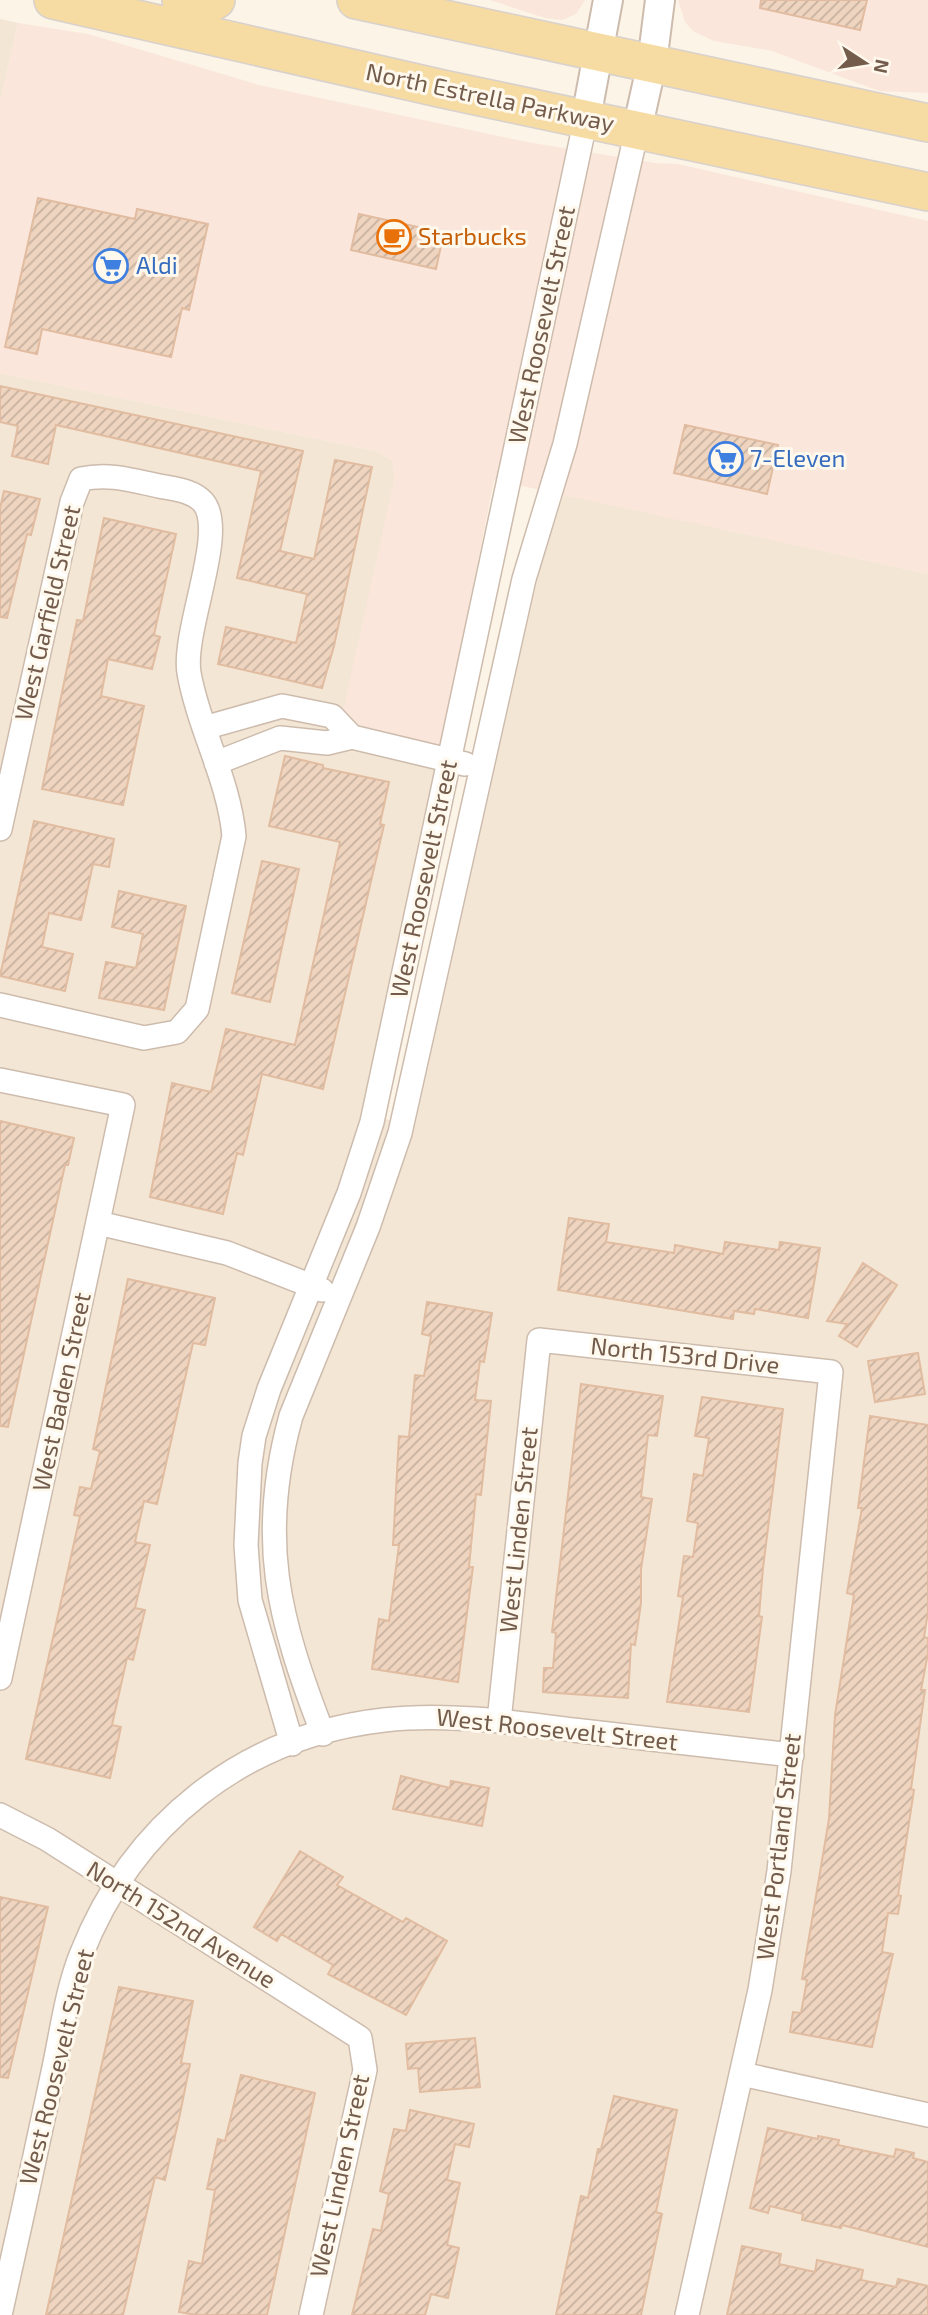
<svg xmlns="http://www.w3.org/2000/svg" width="928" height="2315" font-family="'Exo 2',sans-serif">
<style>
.residential{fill:#f3e6d5}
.commercial{fill:#fbe6db}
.building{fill:url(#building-hatch);stroke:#e1bca1;stroke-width:2}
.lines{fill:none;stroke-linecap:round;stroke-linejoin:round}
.minor-casing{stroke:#cdbcad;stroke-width:26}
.tertiary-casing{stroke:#cdbcad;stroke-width:32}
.primary-casing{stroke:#d8d1cd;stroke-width:40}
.minor{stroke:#fff;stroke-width:23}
.tertiary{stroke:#fff;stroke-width:28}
.primary{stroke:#f6dba3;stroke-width:37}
.labels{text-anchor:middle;stroke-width:6;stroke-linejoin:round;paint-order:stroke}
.street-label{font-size:24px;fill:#745c4c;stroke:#fef8ed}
.food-label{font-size:24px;fill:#c56008;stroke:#fef8ed;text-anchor:start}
.shop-label{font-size:24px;fill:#366cbe;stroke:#fef8ed;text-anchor:start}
</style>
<defs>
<pattern id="building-hatch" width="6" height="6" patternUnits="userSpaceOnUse" patternTransform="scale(1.75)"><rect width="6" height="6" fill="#efd5c0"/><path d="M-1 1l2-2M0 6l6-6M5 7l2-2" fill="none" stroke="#c6b09e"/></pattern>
</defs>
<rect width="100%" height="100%" fill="#fbf4e7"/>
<!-- residential -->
<path class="residential" d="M 0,19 L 18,23 L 0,102 Z
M 0,373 L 375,451 L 392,460 L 440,754 L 364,1114 L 415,1126 L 539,572 L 564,494 L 928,574 L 928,2315 L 0,2315 Z"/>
<!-- commercial -->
<path class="commercial" d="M 490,0 L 585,0 L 576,14 L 562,20 L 545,18 Z
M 678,0 L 928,0 L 928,93 L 879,91 L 772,51 L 714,41 L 693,31 L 685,22 Z
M 18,23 L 88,34 L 259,85 L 527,142 L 655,163 L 678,164 L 928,221 L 928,574 L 494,480 L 440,754 L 338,734 L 394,480 L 392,460 L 375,451 L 0,373 L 0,102 Z"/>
<!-- building -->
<path class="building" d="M 761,0 L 867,0 L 860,30 L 760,8 Z
M 38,198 L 135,219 L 137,209 L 208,224 L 189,310 L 182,308 L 171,357 L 42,329 L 37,354 L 5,347 Z
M 359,214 L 436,231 L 433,244 L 441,246 L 436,269 L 351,250 Z
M 0,386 L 303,451 L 280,551 L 314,559 L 335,460 L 372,467 L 334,646 L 322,688 L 218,664 L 226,627 L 296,643 L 307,594 L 237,578 L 261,471 L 56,425 L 48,464 L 12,456 L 18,426 L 0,422 Z
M 685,425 L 778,445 L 767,494 L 674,473 Z
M 4,491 L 40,499 L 31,535 L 27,534 L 7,618 L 0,617 L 0,508 Z
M 104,518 L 176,534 L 154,635 L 160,637 L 152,669 L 108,659 L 101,696 L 144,706 L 123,805 L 42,789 L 77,620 L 83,621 Z
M 285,756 L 323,765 L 323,768 L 389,782 L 380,824 L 384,825 L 323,1089 L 262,1074 L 243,1155 L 237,1153 L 223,1214 L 150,1197 L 172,1083 L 211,1092 L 226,1029 L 295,1045 L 340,842 L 269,826 Z
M 34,821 L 114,839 L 109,867 L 93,864 L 81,920 L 49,913 L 42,947 L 73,954 L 65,991 L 0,976 Z
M 262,861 L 299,869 L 270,1002 L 232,993 Z
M 119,891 L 186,906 L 164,1010 L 99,998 L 106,962 L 136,968 L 143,934 L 112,927 Z
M 0,1121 L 74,1138 L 68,1165 L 65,1165 L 8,1427 L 0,1426 Z
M 569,1218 L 609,1224 L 606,1242 L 674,1253 L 675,1245 L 723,1254 L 725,1242 L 779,1250 L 780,1242 L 820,1248 L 808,1318 L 755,1309 L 754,1314 L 734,1311 L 733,1319 L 558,1290 Z
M 863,1263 L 897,1285 L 857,1347 L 839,1336 L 847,1324 L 827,1321 Z
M 128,1279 L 215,1298 L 205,1345 L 193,1343 L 157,1504 L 144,1501 L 135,1542 L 150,1545 L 135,1608 L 145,1610 L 133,1660 L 127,1658 L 112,1725 L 121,1727 L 110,1778 L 26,1759 L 80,1516 L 74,1515 L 80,1487 L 91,1489 L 100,1451 L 93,1449 Z
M 427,1302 L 492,1313 L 484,1362 L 480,1361 L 475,1400 L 491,1401 L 481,1495 L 476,1494 L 469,1567 L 473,1567 L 458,1682 L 372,1669 L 379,1619 L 389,1621 L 399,1545 L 393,1545 L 399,1436 L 409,1437 L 415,1375 L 424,1376 L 431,1336 L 422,1334 Z
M 918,1353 L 925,1394 L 875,1402 L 868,1361 Z
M 581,1384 L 663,1396 L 657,1436 L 648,1435 L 641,1497 L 652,1499 L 641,1569 L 641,1603 L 635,1645 L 631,1644 L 628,1698 L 543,1692 L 544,1668 L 553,1668 L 556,1633 L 552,1632 Z
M 702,1397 L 783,1409 L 763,1568 L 759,1616 L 762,1617 L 749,1712 L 667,1702 L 683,1597 L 678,1596 L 684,1556 L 693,1557 L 698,1523 L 687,1521 L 694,1474 L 703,1476 L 709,1438 L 695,1436 Z
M 870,1416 L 928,1425 L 928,1612 L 924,1637 L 928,1638 L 928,1653 L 921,1690 L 925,1690 L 911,1789 L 914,1790 L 898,1895 L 901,1896 L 898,1914 L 888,1913 L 882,1952 L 893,1954 L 872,2047 L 790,2032 L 793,2012 L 801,2013 L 807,1980 L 802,1979 L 829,1819 L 835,1715 L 854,1595 L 847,1593 L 862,1508 L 858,1508 Z
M 401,1776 L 450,1788 L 451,1781 L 489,1788 L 482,1826 L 393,1809 Z
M 300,1851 L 343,1877 L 337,1885 L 403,1922 L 406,1918 L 447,1941 L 406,2015 L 328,1974 L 333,1965 L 281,1934 L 277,1941 L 254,1927 Z
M 0,1897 L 48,1907 L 8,2078 L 0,2077 Z
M 119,1987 L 193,2001 L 181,2063 L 190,2064 L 180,2114 L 165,2180 L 155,2177 L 123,2315 L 46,2315 Z
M 475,2038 L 480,2087 L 420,2092 L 418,2068 L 408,2069 L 406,2044 Z
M 241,2075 L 315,2093 L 267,2315 L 196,2315 L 179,2312 L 189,2261 L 202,2264 L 215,2190 L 207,2189 L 218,2139 L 225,2141 Z
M 614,2096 L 677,2110 L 656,2212 L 662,2214 L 641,2315 L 556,2315 L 581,2196 L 588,2198 L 598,2149 L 601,2149 Z
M 410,2110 L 474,2124 L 469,2147 L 455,2144 L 447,2180 L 460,2183 L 447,2245 L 459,2248 L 448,2298 L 431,2294 L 425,2315 L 352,2315 L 373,2229 L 381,2231 L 389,2194 L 380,2191 L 394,2129 L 406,2131 Z
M 768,2128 L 818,2139 L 818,2136 L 839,2140 L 838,2145 L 894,2157 L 896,2149 L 914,2153 L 913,2158 L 928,2162 L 928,2247 L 842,2225 L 841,2228 L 802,2220 L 803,2214 L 770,2206 L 768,2213 L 750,2208 Z
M 742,2246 L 781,2254 L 779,2264 L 815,2272 L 817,2260 L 863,2270 L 861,2280 L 896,2287 L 898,2279 L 928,2286 L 928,2315 L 727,2315 Z"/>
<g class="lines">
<!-- minor casing -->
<g class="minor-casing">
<path id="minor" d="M 204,728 L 282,706 L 332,716 L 352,737
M 216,763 L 280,738 L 327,743 L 352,737 L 465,764
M 0,829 L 72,502 L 81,479 C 109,473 131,480 159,486 C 174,489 192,490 203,502 C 228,531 182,630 189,673 C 199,729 229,780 234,836 L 197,1009 L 177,1032 L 144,1038 L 0,1005
M 0,1080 L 123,1105 L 0,1678
M 98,1223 L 227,1253 L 322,1290
M 499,1721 L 539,1340 L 831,1372 L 779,1871 L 760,1990 L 687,2315
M 323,1734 C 278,1618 257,1539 291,1416 L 368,1227 L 400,1133 L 524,579 L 565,444 L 637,130
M 292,1744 L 250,1600 L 246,1545 L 250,1463 L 254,1436 L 269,1389 L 349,1193 L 372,1122 L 586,118
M 0,1815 L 47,1839 L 360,2038 L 365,2070 L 311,2315
M 742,2074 L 928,2115
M 0,2315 C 18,2236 35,2156 52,2077 C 61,2037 66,1993 81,1955 C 132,1825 242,1736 384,1720 C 447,1713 511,1722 573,1730 C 646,1738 719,1746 792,1755"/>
</g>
<!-- tertiary casing -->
<g class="tertiary-casing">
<path id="tertiary" d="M 586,118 L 608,0
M 637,130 L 652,63 L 660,0"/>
</g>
<!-- primary casing -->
<g class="primary-casing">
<path id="primary" d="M 53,0 L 443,89 L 928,192
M 181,0 L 209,4 L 216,0
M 356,0 L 928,123"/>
</g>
<!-- minor -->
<use href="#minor" class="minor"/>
<!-- tertiary -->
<use href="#tertiary" class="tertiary"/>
<!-- primary -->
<use href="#primary" class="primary"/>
</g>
<!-- icons -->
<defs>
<g id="cafe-ring" transform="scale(1.75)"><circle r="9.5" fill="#fef8ed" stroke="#e8710a" stroke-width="1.5"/><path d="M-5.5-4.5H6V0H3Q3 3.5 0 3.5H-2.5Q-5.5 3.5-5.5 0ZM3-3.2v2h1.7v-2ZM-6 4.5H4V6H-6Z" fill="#e8710a"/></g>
<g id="supermarket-ring" transform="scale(1.75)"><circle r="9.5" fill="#fef8ed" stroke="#3f7fe0" stroke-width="1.5"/><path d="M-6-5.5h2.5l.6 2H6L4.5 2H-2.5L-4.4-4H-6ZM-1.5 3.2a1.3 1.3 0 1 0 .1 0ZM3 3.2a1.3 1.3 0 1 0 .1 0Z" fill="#3f7fe0"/></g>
</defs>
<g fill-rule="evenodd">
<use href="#cafe-ring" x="394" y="237"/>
<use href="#supermarket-ring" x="111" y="266"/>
<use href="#supermarket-ring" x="726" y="459"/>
</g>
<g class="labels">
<!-- street labels -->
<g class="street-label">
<text transform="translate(490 98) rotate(12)" y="8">North Estrella Parkway</text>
<text transform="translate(542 325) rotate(-78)" y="8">West Roosevelt Street</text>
<text transform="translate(48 613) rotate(-77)" y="8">West Garfield Street</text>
<text transform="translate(424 879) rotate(-78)" y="8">West Roosevelt Street</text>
<text transform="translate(685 1356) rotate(6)" y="8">North 153rd Drive</text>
<text transform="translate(62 1392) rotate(-78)" y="8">West Baden Street</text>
<text transform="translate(519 1530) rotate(-84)" y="8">West Linden Street</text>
<text transform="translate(557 1730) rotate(6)" y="8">West Roosevelt Street</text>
<text transform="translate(779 1847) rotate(-83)" y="8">West Portland Street</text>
<text transform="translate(181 1925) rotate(32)" y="8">North 152nd Avenue</text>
<text transform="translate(57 2067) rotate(-76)" y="8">West Roosevelt Street</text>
<text transform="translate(340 2176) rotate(-78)" y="8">West Linden Street</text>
</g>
<!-- food labels -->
<g class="food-label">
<text x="418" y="245">Starbucks</text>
</g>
<!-- shop labels -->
<g class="shop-label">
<text x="136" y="274">Aldi</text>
<text x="750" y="467">7-Eleven</text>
</g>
</g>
<!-- north arrow -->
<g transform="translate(865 63) rotate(102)" stroke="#fef8ed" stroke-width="5" paint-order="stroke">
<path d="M0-5L12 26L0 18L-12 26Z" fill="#745c4c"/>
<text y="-10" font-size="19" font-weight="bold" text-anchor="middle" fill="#745c4c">N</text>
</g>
</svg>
